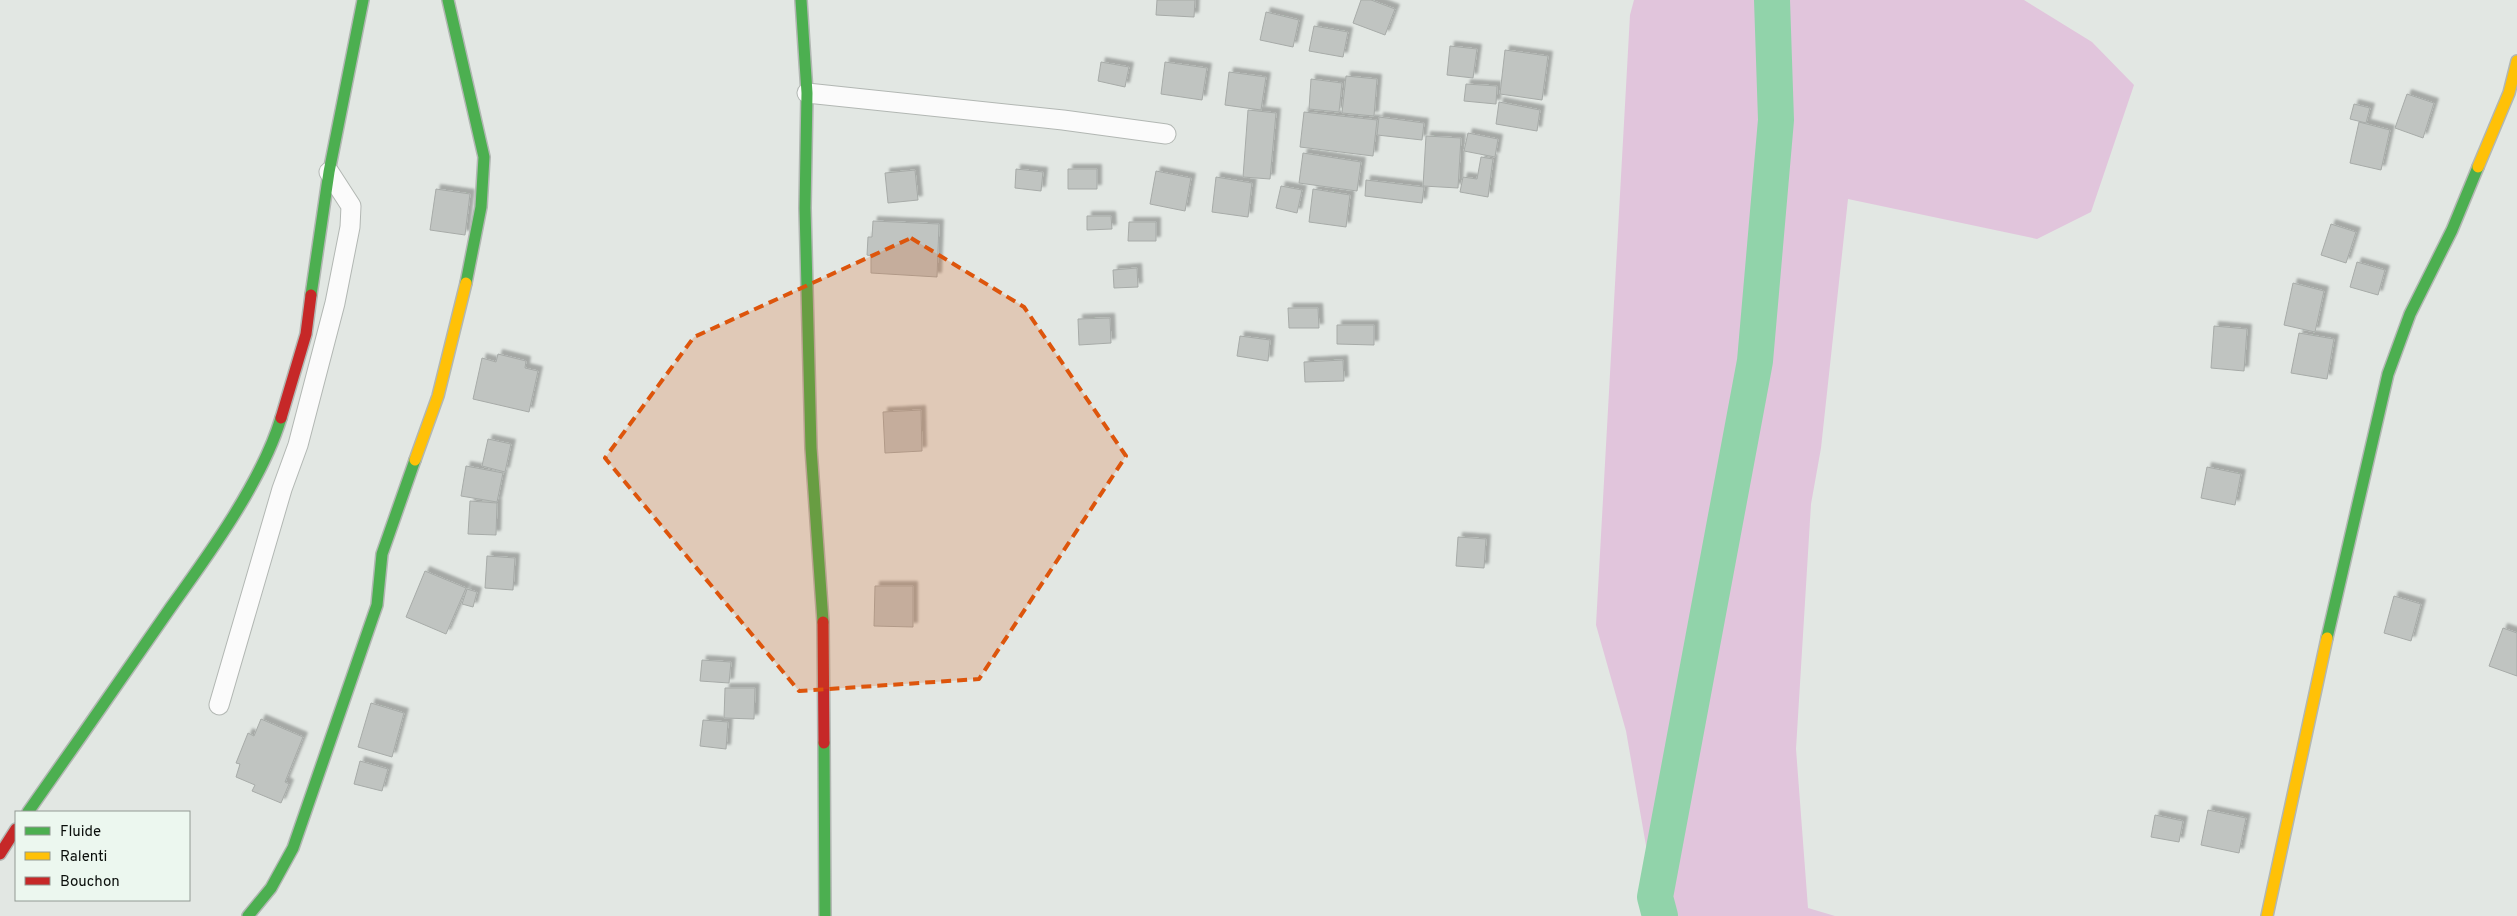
<svg xmlns="http://www.w3.org/2000/svg" width="2517" height="916" font-family="Overpass,sans-serif">
<style>
.green{fill:#e1c5dc}
.lines{fill:none;stroke-linecap:round;stroke-linejoin:round}
.river{stroke:#91d3aa;stroke-width:36}
.building{fill:#c0c4c1;stroke:#a7aba8;filter:url(#shadow)}
.street-casing{stroke:#b2b7b3;stroke-width:21}
.fast-casing{stroke:#b2b7b3;stroke-width:14}
.slow-casing{stroke:#b2b7b3;stroke-width:14}
.jam-casing{stroke:#b2b7b3;stroke-width:14}
.street{stroke:#fbfbfb;stroke-width:19}
.fast{stroke:#4caf50;stroke-width:11}
.slow{stroke:#ffc107;stroke-width:11}
.jam{stroke:#c62828;stroke-width:11}
.marked{fill:#dd550c;fill-opacity:0.2;stroke:#dd550c;stroke-width:4;stroke-dasharray:10 6;stroke-linejoin:round}
</style>
<defs>
<filter id="shadow"><feDropShadow dx="4.5" dy="-4.5" stdDeviation="1" flood-color="#0004"/></filter>
</defs>
<rect width="100%" height="100%" fill="#e2e7e3"/>
<!-- green -->
<path class="green" d="M 1634,0 L 2024,0 L 2092,42 L 2134,85 L 2091,212 L 2037,239 L 1848,199 L 1821,448 L 1811,504 L 1796,749 L 1808,908 L 1835,916 L 1671,916 L 1655,897 L 1626,731 L 1596,625 L 1630,15 Z"/>
<g class="lines">
<!-- river -->
<path class="river" d="M 1660,916 L 1655,897 L 1755,361 L 1776,120 L 1772,0"/>
</g>
<!-- building -->
<path class="building" d="M 1157,0 L 1195,0 L 1194,17 L 1156,15 Z
M 1361,0 L 1371,0 L 1395,9 L 1385,35 L 1353,23 Z
M 1266,12 L 1299,20 L 1293,47 L 1260,40 Z
M 1314,26 L 1348,32 L 1343,57 L 1309,51 Z
M 1450,46 L 1477,49 L 1473,78 L 1447,75 Z
M 1505,50 L 1548,56 L 1542,100 L 1500,94 Z
M 1101,62 L 1129,67 L 1125,87 L 1098,81 Z
M 1165,62 L 1207,68 L 1202,100 L 1161,94 Z
M 1229,72 L 1266,77 L 1261,110 L 1225,105 Z
M 1346,76 L 1377,79 L 1374,116 L 1342,113 Z
M 1311,79 L 1342,83 L 1339,112 L 1309,109 Z
M 1466,84 L 1497,86 L 1496,104 L 1464,101 Z
M 2407,94 L 2434,103 L 2423,138 L 2395,128 Z
M 1499,102 L 1540,110 L 1537,131 L 1496,124 Z
M 2354,104 L 2370,108 L 2366,123 L 2350,119 Z
M 1248,110 L 1276,113 L 1270,179 L 1243,177 Z
M 1304,112 L 1377,120 L 1373,156 L 1300,147 Z
M 1379,117 L 1424,123 L 1422,140 L 1377,135 Z
M 2359,122 L 2390,130 L 2381,170 L 2350,163 Z
M 1468,133 L 1498,139 L 1495,157 L 1464,151 Z
M 1426,136 L 1461,138 L 1458,188 L 1423,186 Z
M 1303,153 L 1361,162 L 1357,191 L 1299,183 Z
M 1481,157 L 1493,159 L 1488,197 L 1460,192 L 1463,177 L 1477,179 Z
M 1016,169 L 1043,172 L 1041,191 L 1015,188 Z
M 1068,169 L 1097,169 L 1097,189 L 1068,189 Z
M 915,170 L 918,200 L 888,203 L 885,173 Z
M 1156,171 L 1191,178 L 1185,211 L 1150,204 Z
M 1216,177 L 1252,183 L 1248,217 L 1212,212 Z
M 1366,180 L 1424,187 L 1422,203 L 1365,196 Z
M 1281,186 L 1302,190 L 1297,213 L 1276,208 Z
M 436,189 L 470,194 L 465,235 L 430,230 Z
M 1313,189 L 1350,195 L 1346,227 L 1309,222 Z
M 1087,216 L 1111,216 L 1112,229 L 1087,230 Z
M 873,221 L 939,224 L 937,277 L 871,273 L 871,256 L 867,255 L 868,237 L 872,237 Z
M 1129,222 L 1156,222 L 1156,241 L 1128,241 Z
M 2331,224 L 2356,232 L 2346,263 L 2321,255 Z
M 2357,262 L 2385,270 L 2378,295 L 2350,287 Z
M 1137,268 L 1138,287 L 1114,288 L 1113,270 Z
M 2293,283 L 2324,291 L 2315,332 L 2284,325 Z
M 1288,308 L 1318,308 L 1319,328 L 1289,328 Z
M 1110,318 L 1111,343 L 1079,345 L 1078,319 Z
M 1337,325 L 1374,325 L 1374,345 L 1337,344 Z
M 2214,326 L 2247,329 L 2244,371 L 2211,368 Z
M 2299,333 L 2334,339 L 2327,379 L 2291,373 Z
M 1240,336 L 1270,340 L 1268,361 L 1237,356 Z
M 498,354 L 526,361 L 525,368 L 538,371 L 529,412 L 473,399 L 482,358 L 496,362 Z
M 1343,360 L 1344,381 L 1305,382 L 1304,362 Z
M 921,410 L 922,451 L 885,453 L 883,412 Z
M 488,439 L 511,444 L 505,472 L 482,466 Z
M 466,466 L 503,473 L 497,502 L 461,496 Z
M 2207,467 L 2241,474 L 2235,505 L 2201,498 Z
M 470,501 L 497,503 L 496,535 L 468,534 Z
M 1458,537 L 1486,539 L 1484,568 L 1456,566 Z
M 487,556 L 515,558 L 513,590 L 485,588 Z
M 425,571 L 466,588 L 446,634 L 406,617 Z
M 875,586 L 913,586 L 913,627 L 874,626 Z
M 467,589 L 477,592 L 473,607 L 462,604 Z
M 2394,596 L 2421,604 L 2411,641 L 2384,633 Z
M 2503,628 L 2517,633 L 2517,676 L 2489,666 Z
M 702,660 L 731,662 L 729,683 L 700,681 Z
M 725,688 L 755,688 L 754,719 L 724,718 Z
M 371,703 L 404,713 L 392,757 L 358,747 Z
M 261,719 L 303,737 L 285,782 L 289,784 L 281,803 L 252,791 L 255,785 L 236,777 L 240,764 L 236,763 L 248,733 L 254,736 Z
M 703,720 L 728,722 L 726,749 L 700,746 Z
M 360,761 L 388,769 L 382,791 L 354,784 Z
M 2208,810 L 2246,818 L 2239,853 L 2201,845 Z
M 2155,815 L 2183,821 L 2179,842 L 2151,837 Z"/>
<g class="lines">
<!-- street casing -->
<g class="street-casing">
<path id="street" d="M 807,93 L 1063,120 L 1166,134
M 219,705 L 282,489 L 298,445 L 335,303 L 350,227 L 351,206 L 329,172"/>
</g>
<!-- fast casing -->
<g class="fast-casing">
<path id="fast" d="M 448,0 L 484,157 L 481,207 L 466,283
M 801,0 L 807,93 L 805,208 L 811,448 L 823,622
M 311,295 L 329,172 L 363,0
M 2327,638 L 2388,374 L 2410,314 L 2452,230 L 2478,167
M 824,743 L 825,916
M 28,812 C 76,744 124,675 171,607 C 210,553 262,481 281,418
M 248,916 L 271,888 L 293,848 L 377,605 L 382,554 L 415,460"/>
</g>
<!-- slow casing -->
<g class="slow-casing">
<path id="slow" d="M 2478,167 L 2509,93 L 2517,61
M 415,460 L 438,396 L 466,283
M 2267,916 L 2327,638"/>
</g>
<!-- jam casing -->
<g class="jam-casing">
<path id="jam" d="M 281,418 L 306,334 L 311,295
M 823,622 L 824,743
M 0,854 L 16,829"/>
</g>
<!-- street -->
<use href="#street" class="street"/>
<!-- fast -->
<use href="#fast" class="fast"/>
<!-- slow -->
<use href="#slow" class="slow"/>
<!-- jam -->
<use href="#jam" class="jam"/>
</g>
<!-- marked area -->
<path class="marked" d="M 911,238 L 1024,307 L 1126,456 L 979,679 L 799,691 L 605,458 L 694,337 Z"/>
<!-- legend -->
<rect x="15" y="811" width="175" height="90" fill="#ecf7ef" stroke="#929a94"/>
<rect x="25" y="827" width="25" height="8" fill="#4caf50" stroke="#929a94"/>
<text x="60" y="836" font-size="15" fill="#0a0e0b">Fluide</text>
<rect x="25" y="852" width="25" height="8" fill="#ffc107" stroke="#929a94"/>
<text x="60" y="861" font-size="15" fill="#0a0e0b">Ralenti</text>
<rect x="25" y="877" width="25" height="8" fill="#c62828" stroke="#929a94"/>
<text x="60" y="886" font-size="15" fill="#0a0e0b">Bouchon</text>
</svg>
